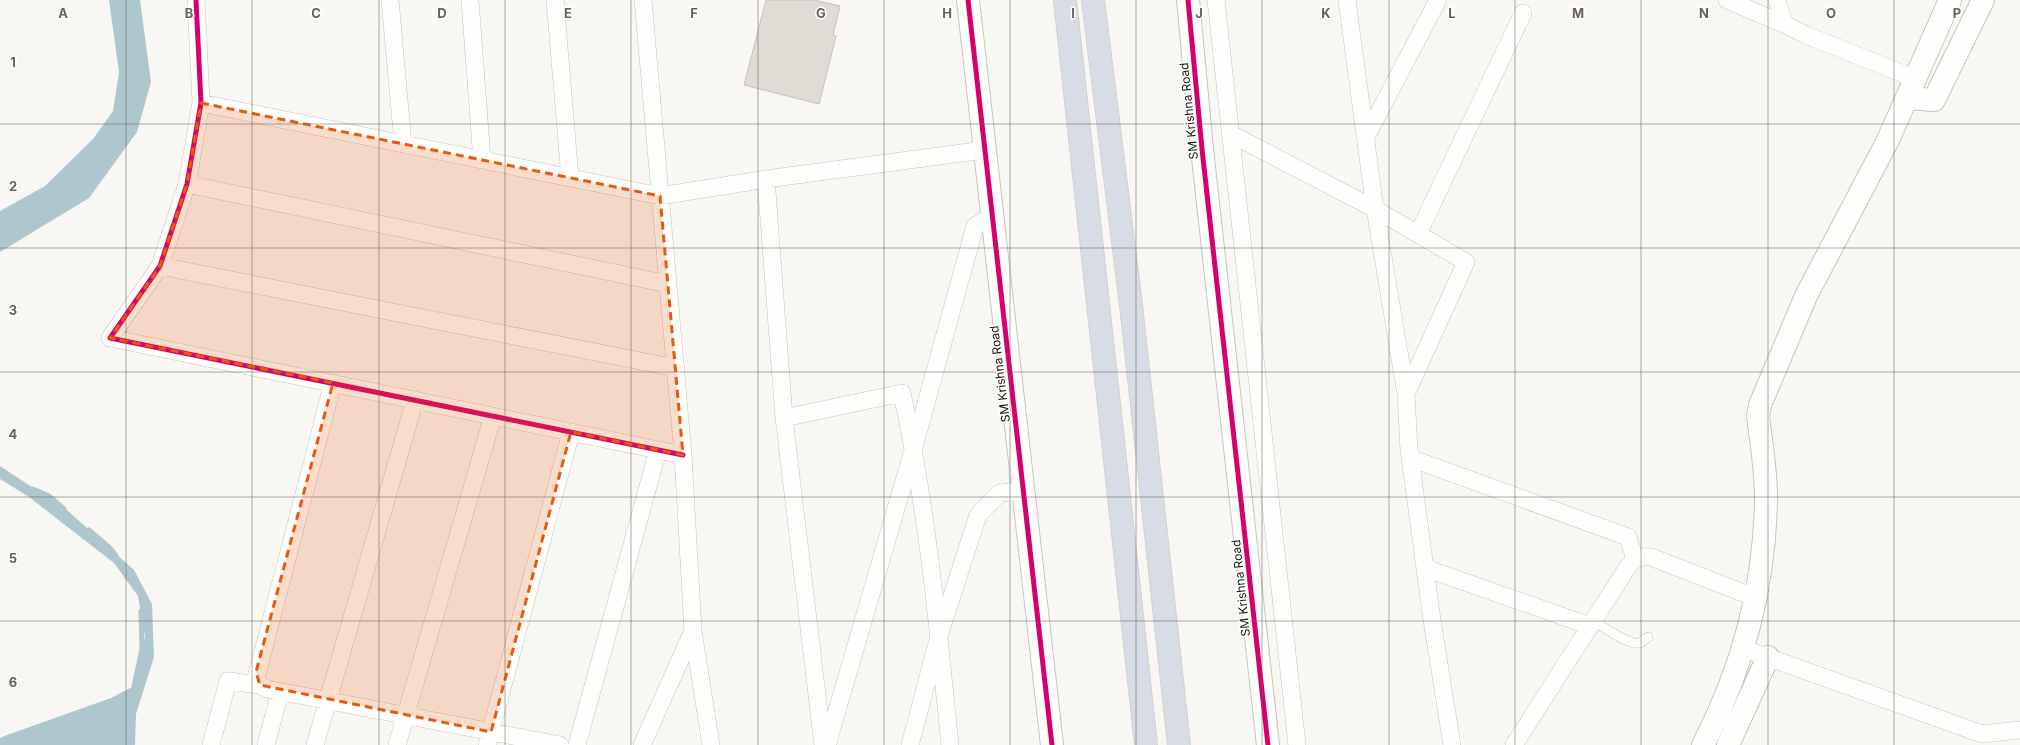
<svg xmlns="http://www.w3.org/2000/svg" width="2020" height="745" font-family="Inter,sans-serif">
<style>
.water{fill:#aec7ce}
.lines{fill:none;stroke-linecap:round;stroke-linejoin:round}
.stream{stroke:#aec7ce;stroke-width:5}
.building{fill:#e0dbd5;stroke:#c5c0b9}
.lane-casing{stroke:#c8c3bb;stroke-width:10}
.street-casing{stroke:#c8c3bb;stroke-width:18}
.secondary-casing{stroke:#c8c3bb;stroke-width:24}
.highway-casing{stroke:#d3d1ce;stroke-width:24}
.lane{stroke:#fefefd;stroke-width:9}
.street{stroke:#fefefd;stroke-width:17}
.secondary{stroke:#fefefd;stroke-width:22}
.highway{stroke:#d8dce7;stroke-width:22}
.cycleway-casing{stroke:#fff;stroke-width:8}
.cycleway{stroke:#d6006c;stroke-width:5}
.marked{fill:#e8590c;fill-opacity:0.2;stroke:#e8590c;stroke-width:3;stroke-dasharray:8 5;stroke-linejoin:round}
.grid{fill:none;stroke:#676259;stroke-width:1;stroke-opacity:0.55}
.labels{text-anchor:middle;stroke-width:3;stroke-linejoin:round;paint-order:stroke}
.street-label{font-size:12px;fill:#181106;stroke:#fff}
.grid-label{font-size:13px;text-anchor:middle;font-weight:bold;fill:#676259;stroke:#fff;stroke-width:3;stroke-linejoin:round;paint-order:stroke}
</style>
<rect width="100%" height="100%" fill="#f9f7f4"/>
<!-- water -->
<path class="water" d="M 109,0 L 140,0 L 151,82 L 137,132 L 89,198 L 0,252 L 0,211 L 45,186 L 93,139 L 113,111 L 119,72 Z
M 0,466 L 68,511 L 134,570 L 152,604 L 154,657 L 136,714 L 135,745 L 0,745 L 0,738 L 7,735 L 111,698 L 136,685 L 145,637 L 138,596 L 114,563 L 29,497 L 0,479 Z"/>
<g class="lines">
<!-- stream -->
<path class="stream" d="M 33,489 L 49,496 L 64,509
M 89,530 L 111,549 L 116,556
M 133,691 L 142,649 L 141,611"/>
</g>
<!-- building -->
<path class="building" d="M 766,0 L 814,0 L 840,6 L 833,35 L 836,36 L 819,104 L 744,85 Z"/>
<g class="lines">
<!-- lane casing -->
<g class="lane-casing">
<path id="lane" d="M 1593,621 C 1603,626 1629,646 1640,643 C 1642,642 1645,639 1648,637"/>
</g>
<!-- street casing -->
<g class="street-casing">
<path id="street" d="M 196,0 L 201,103 L 187,184 L 160,266 L 110,338 L 683,455
M 390,0 L 403,144
M 470,0 L 482,160
M 555,0 L 570,178
M 643,0 L 683,455 L 693,631 L 711,745
M 1216,0 L 1297,745
M 1347,0 L 1375,209 L 1406,394
M 1727,0 L 1786,25 L 1806,35 L 1916,79
M 1777,0 L 1782,17 L 1786,25
M 201,103 L 660,196 L 766,179 L 984,150
M 1231,134 L 1375,209 L 1466,262 L 1406,394 L 1409,449 L 1432,620 L 1452,745
M 1366,137 L 1438,0
M 766,179 L 784,418 L 823,745
M 187,184 L 668,284
M 1418,234 L 1523,13
M 160,266 L 676,368
M 333,383 L 256,678 L 260,685 L 267,689 L 560,745
M 784,418 L 902,393 C 927,508 938,627 950,745
M 1410,458 L 1628,537 L 1635,559
M 1425,568 L 1590,626
M 1742,648 L 1982,734 L 2020,730
M 211,745 L 228,681 L 260,685
M 266,745 L 280,692
M 315,745 L 415,400
M 397,745 L 493,416
M 487,745 L 571,432
M 577,745 L 658,450
M 642,745 L 693,631
M 827,745 L 914,447 L 975,226 L 992,216
M 910,745 L 939,636 L 978,515 L 1000,493 L 1023,491
M 1514,745 L 1629,565 C 1636,558 1641,556 1651,557 L 1756,598"/>
</g>
<!-- secondary casing -->
<g class="secondary-casing">
<path id="secondary" d="M 968,0 L 1052,745
M 1188,0 L 1202,149 L 1268,745
M 1908,98 L 1934,100 L 1983,0
M 1703,745 C 1742,670 1764,587 1766,503 C 1767,474 1761,444 1758,415 L 1760,405 L 1806,296 L 1888,140 L 1950,0
M 1728,745 L 1768,657"/>
</g>
<!-- highway casing -->
<g class="highway-casing">
<path id="highway" d="M 1065,0 L 1146,745
M 1093,0 L 1131,305 L 1179,745"/>
</g>
<!-- lane -->
<use href="#lane" class="lane"/>
<!-- street -->
<use href="#street" class="street"/>
<!-- secondary -->
<use href="#secondary" class="secondary"/>
<!-- highway -->
<use href="#highway" class="highway"/>
<!-- cycleway casing -->
<g class="cycleway-casing">
<path id="cycleway" d="M 196,0 L 201,103 L 187,184 L 160,266 L 110,338 L 683,455
M 968,0 L 1052,745
M 1188,0 L 1202,149 L 1268,745"/>
</g>
<!-- cycleway -->
<use href="#cycleway" class="cycleway"/>
</g>
<!-- marked area -->
<path class="marked" d="M 201,103 L 660,196 L 683,455 L 571,432 L 491,732 L 260,685 L 256,672 L 333,383 L 110,338 L 160,266 L 187,184 Z"/>
<!-- grid -->
<path class="grid" d="M 126,0 L 126,745M 252,0 L 252,745M 379,0 L 379,745M 505,0 L 505,745M 631,0 L 631,745M 758,0 L 758,745M 884,0 L 884,745M 1010,0 L 1010,745M 1136,0 L 1136,745M 1262,0 L 1262,745M 1389,0 L 1389,745M 1515,0 L 1515,745M 1641,0 L 1641,745M 1768,0 L 1768,745M 1894,0 L 1894,745M 0,124 L 2020,124M 0,248 L 2020,248M 0,372 L 2020,372M 0,497 L 2020,497M 0,621 L 2020,621"/>
<g class="labels">
<!-- street labels -->
<g class="street-label">
<text transform="translate(1189 111) rotate(-96)" y="4">SM Krishna Road</text>
<text transform="translate(1000 374) rotate(-97)" y="4">SM Krishna Road</text>
<text transform="translate(1241 588) rotate(-96)" y="4">SM Krishna Road</text>
</g>
</g>
<g class="grid-label">
<text x="63" y="18">A</text>
<text x="189" y="18">B</text>
<text x="316" y="18">C</text>
<text x="442" y="18">D</text>
<text x="568" y="18">E</text>
<text x="694" y="18">F</text>
<text x="821" y="18">G</text>
<text x="947" y="18">H</text>
<text x="1073" y="18">I</text>
<text x="1199" y="18">J</text>
<text x="1326" y="18">K</text>
<text x="1452" y="18">L</text>
<text x="1578" y="18">M</text>
<text x="1704" y="18">N</text>
<text x="1831" y="18">O</text>
<text x="1957" y="18">P</text>
<text x="13" y="67">1</text>
<text x="13" y="191">2</text>
<text x="13" y="315">3</text>
<text x="13" y="439">4</text>
<text x="13" y="563">5</text>
<text x="13" y="687">6</text>
</g>
</svg>
